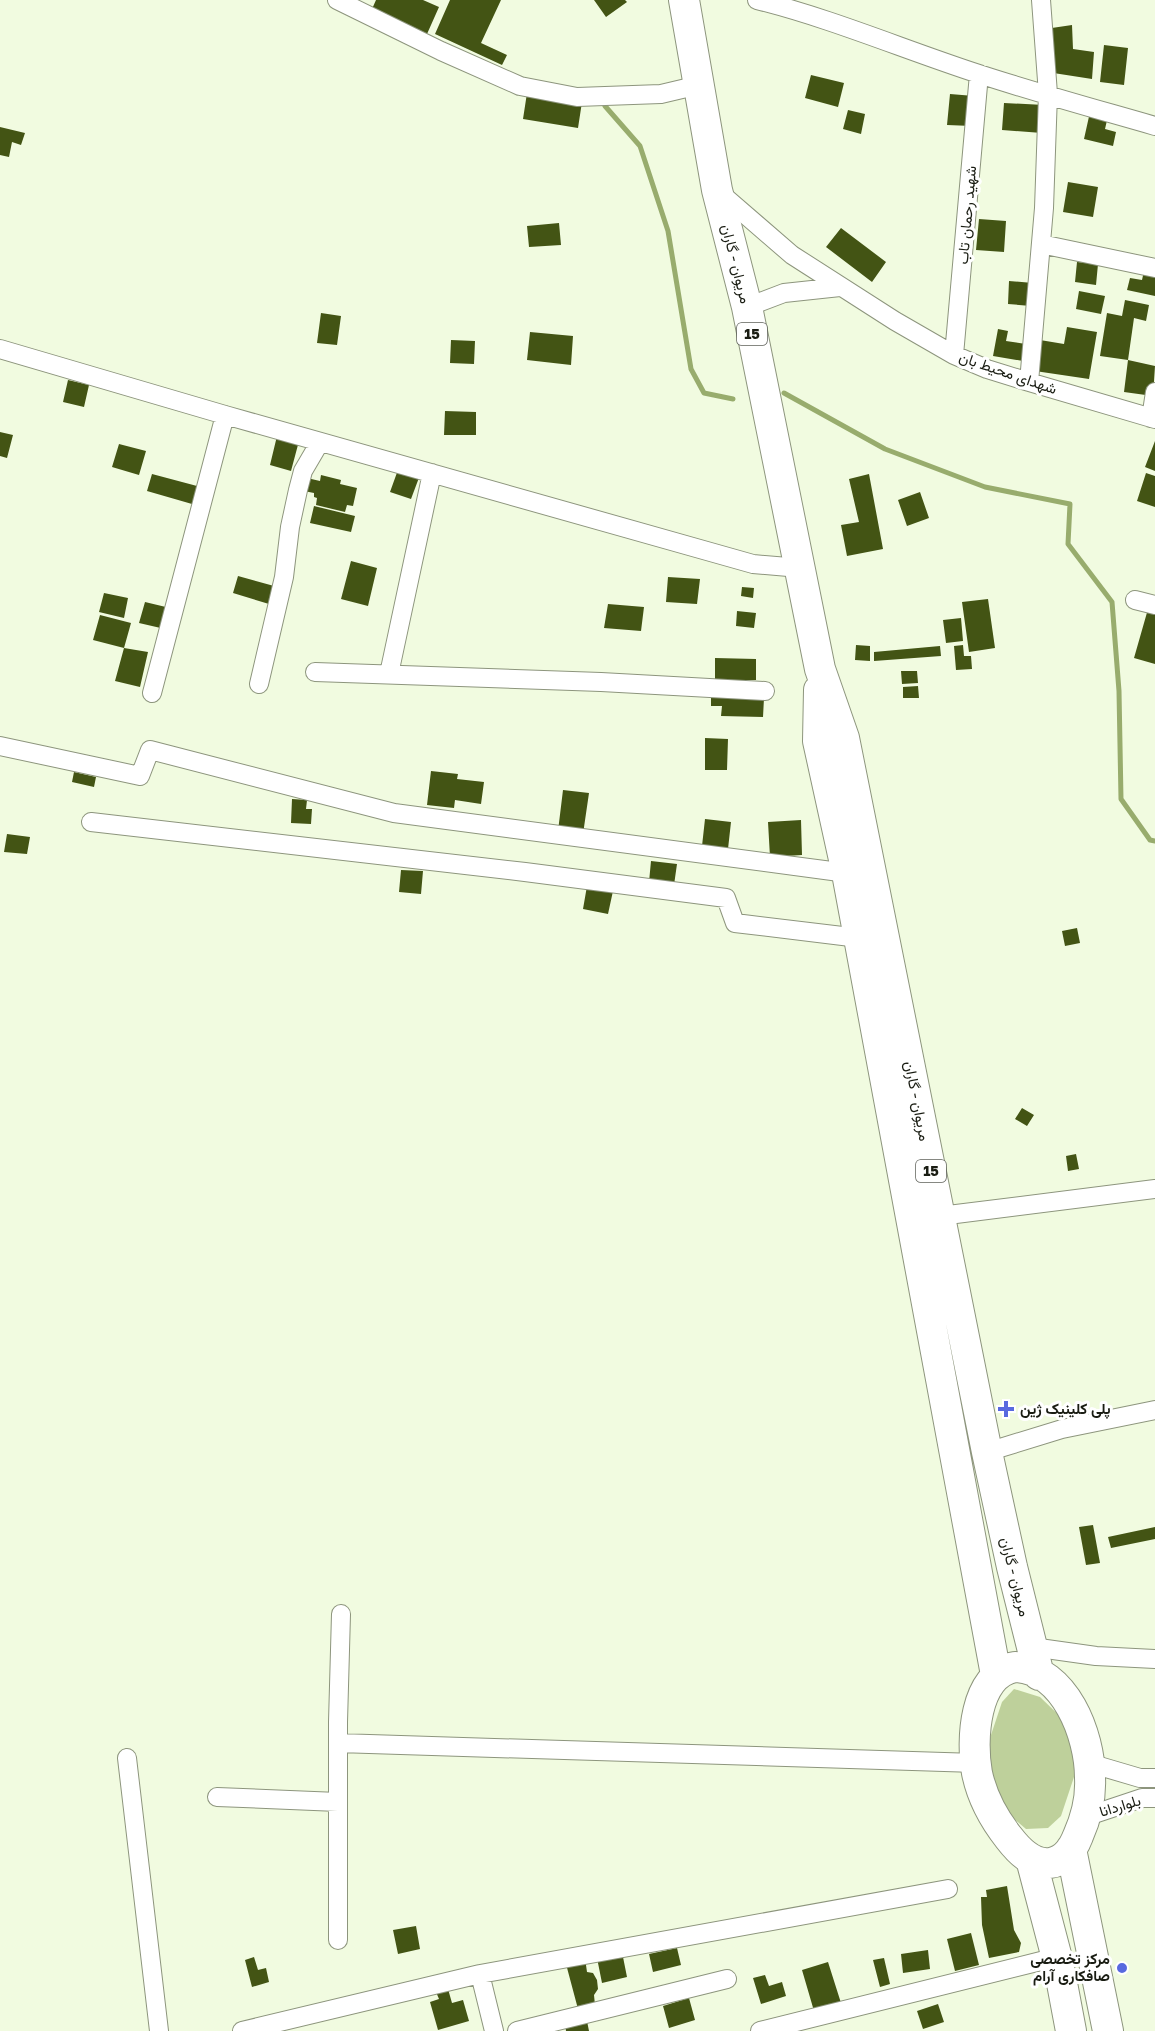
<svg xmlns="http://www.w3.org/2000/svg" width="1155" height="2031" font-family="'Golos Text',Vazirmatn,sans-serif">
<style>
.green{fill:#bed09b}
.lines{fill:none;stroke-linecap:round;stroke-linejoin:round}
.stream{stroke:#98ac6d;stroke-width:5}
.building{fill:#435414}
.minor-casing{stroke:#8d957d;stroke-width:20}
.primary-casing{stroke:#8d957d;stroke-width:32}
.minor{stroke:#fff;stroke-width:18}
.primary{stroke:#fff;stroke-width:30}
.poi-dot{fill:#5869df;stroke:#fff;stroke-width:2}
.labels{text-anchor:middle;stroke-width:6;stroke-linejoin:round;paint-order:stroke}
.shield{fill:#fff;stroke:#5f615a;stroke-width:1.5}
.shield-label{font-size:14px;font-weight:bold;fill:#1a1d13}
.street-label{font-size:15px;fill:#1a1d13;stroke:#fff}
.poi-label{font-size:15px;font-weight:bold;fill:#1a1d13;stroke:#fff;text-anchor:start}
</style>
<rect width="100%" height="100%" fill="#f1fbe0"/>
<!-- green -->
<path class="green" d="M 1014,1689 L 1040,1697 L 1068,1724 L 1078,1765 L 1061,1816 L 1048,1828 L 1026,1829 L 999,1806 L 985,1753 L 1002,1702 Z"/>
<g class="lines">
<!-- stream -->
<path class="stream" d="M 605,106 L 640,146 L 668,231 L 691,369 L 704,393 L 733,399
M 784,393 L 885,449 L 985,487 L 1070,504 L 1068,544 L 1112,602 L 1119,691 L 1121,799 L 1150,840 L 1155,841"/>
</g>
<!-- building -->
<path class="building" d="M 376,0 L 423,0 L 439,7 L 427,34 L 372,9 Z
M 450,0 L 501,0 L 481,43 L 507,55 L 502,65 L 435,34 Z
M 594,0 L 625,0 L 627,2 L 606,17 Z
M 1072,25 L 1073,49 L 1094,52 L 1092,79 L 1047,72 L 1045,29 Z
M 1104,45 L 1128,48 L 1124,85 L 1100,82 Z
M 811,75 L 844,83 L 838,107 L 805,98 Z
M 527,93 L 582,102 L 578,128 L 523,119 Z
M 950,94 L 974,96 L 972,126 L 947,125 Z
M 1004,103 L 1044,105 L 1042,133 L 1002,130 Z
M 848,110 L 865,114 L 861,134 L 843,129 Z
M 1090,112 L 1108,116 L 1105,129 L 1116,132 L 1113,146 L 1084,139 Z
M 0,127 L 25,133 L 21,145 L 12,142 L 9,157 L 0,155 Z
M 1068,182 L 1098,187 L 1093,217 L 1063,212 Z
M 979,219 L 1006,221 L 1004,252 L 976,250 Z
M 559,223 L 561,245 L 529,247 L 527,226 Z
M 841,228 L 886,262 L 872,282 L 826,247 Z
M 1077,262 L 1098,264 L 1096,285 L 1075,282 Z
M 1144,271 L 1155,273 L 1155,296 L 1127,290 L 1130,278 L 1142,280 Z
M 1009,281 L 1033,283 L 1031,306 L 1008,304 Z
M 1079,291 L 1105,296 L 1101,314 L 1076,309 Z
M 1125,300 L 1149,305 L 1146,321 L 1134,318 L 1128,360 L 1100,356 L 1107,313 L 1122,316 Z
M 321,313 L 341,316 L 337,345 L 317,343 Z
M 1067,327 L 1097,332 L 1089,379 L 1035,371 L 1040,340 L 1064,344 Z
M 998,329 L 1008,331 L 1006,341 L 1026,344 L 1023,361 L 993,356 Z
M 530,332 L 573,336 L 571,365 L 527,360 Z
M 451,340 L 475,341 L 474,364 L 450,363 Z
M 1128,360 L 1155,366 L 1153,396 L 1124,392 Z
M 68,380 L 89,385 L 84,407 L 63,402 Z
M 445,411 L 476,412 L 476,435 L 444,435 Z
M 0,432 L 13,435 L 7,458 L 0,456 Z
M 277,436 L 299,441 L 291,471 L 270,465 Z
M 1155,441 L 1155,471 L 1145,467 Z
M 119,444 L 146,451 L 139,475 L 112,467 Z
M 399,467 L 420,475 L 411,499 L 390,492 Z
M 1146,473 L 1155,476 L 1155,507 L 1137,501 Z
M 152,474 L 197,486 L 192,504 L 147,491 Z
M 869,474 L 883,549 L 847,556 L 841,525 L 859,522 L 849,479 Z
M 321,475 L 341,480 L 340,484 L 357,488 L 353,506 L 347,505 L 345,512 L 316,505 L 317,498 L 314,497 L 314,493 L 304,491 L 307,478 L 320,481 Z
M 920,492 L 929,518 L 907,526 L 898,500 Z
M 314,506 L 355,516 L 351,532 L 310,523 Z
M 351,561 L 377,568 L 368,606 L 341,599 Z
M 238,576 L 274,586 L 269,604 L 233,593 Z
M 668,577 L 700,579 L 697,604 L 666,602 Z
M 742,587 L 754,588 L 753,598 L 741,596 Z
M 104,593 L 128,598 L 124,618 L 99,612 Z
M 988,599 L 995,648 L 969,652 L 962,602 Z
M 145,602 L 170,608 L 165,629 L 139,623 Z
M 608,604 L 644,607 L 641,631 L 604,628 Z
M 1148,609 L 1155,611 L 1155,664 L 1134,658 Z
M 737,611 L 756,613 L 754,628 L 736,626 Z
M 100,615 L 131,623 L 124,648 L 93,640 Z
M 961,618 L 963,641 L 946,643 L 943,620 Z
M 856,645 L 870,646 L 870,661 L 855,660 Z
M 963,645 L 964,656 L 971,656 L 972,669 L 956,670 L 954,646 Z
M 940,646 L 941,656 L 874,661 L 874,652 Z
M 124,648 L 148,652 L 140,687 L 115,681 Z
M 715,658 L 756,659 L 756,680 L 715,680 Z
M 901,671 L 917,671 L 918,683 L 902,684 Z
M 918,686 L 919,698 L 903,698 L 903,687 Z
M 711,696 L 764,698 L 763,717 L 721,716 L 722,706 L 711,706 Z
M 705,738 L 728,739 L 727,770 L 705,770 Z
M 431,771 L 458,774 L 457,779 L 484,782 L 481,804 L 455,800 L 454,808 L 427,805 Z
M 74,772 L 96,777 L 94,787 L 72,782 Z
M 563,790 L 589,793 L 583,834 L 558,831 Z
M 292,799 L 307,800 L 306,809 L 312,809 L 311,824 L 291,823 Z
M 705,819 L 731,822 L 728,849 L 702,846 Z
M 801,820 L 802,855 L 770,857 L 768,822 Z
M 7,834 L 30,837 L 27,854 L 4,852 Z
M 651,861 L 677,864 L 674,885 L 649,882 Z
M 401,870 L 423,871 L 421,894 L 399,892 Z
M 587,886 L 613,891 L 608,914 L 583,909 Z
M 1077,928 L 1080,943 L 1065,946 L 1062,931 Z
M 1022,1108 L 1034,1115 L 1027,1126 L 1015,1119 Z
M 1076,1154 L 1079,1169 L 1068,1171 L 1066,1156 Z
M 1093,1525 L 1100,1563 L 1086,1565 L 1079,1527 Z
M 1155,1527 L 1155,1539 L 1111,1548 L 1108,1537 Z
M 1007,1886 L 1014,1930 L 1021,1943 L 1019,1952 L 989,1958 L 982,1925 L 981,1897 L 987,1897 L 986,1890 Z
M 416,1926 L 420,1949 L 398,1954 L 393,1930 Z
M 971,1933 L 979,1965 L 955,1971 L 947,1939 Z
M 677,1948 L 681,1965 L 653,1972 L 649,1954 Z
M 928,1950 L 930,1969 L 903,1973 L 901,1954 Z
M 622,1952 L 627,1977 L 602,1983 L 597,1958 Z
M 254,1957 L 258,1970 L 266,1968 L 269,1982 L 252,1987 L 245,1960 Z
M 585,1958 L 587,1972 L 593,1973 L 597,1980 L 598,1989 L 594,1995 L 595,2005 L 578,2009 L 566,1964 Z
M 884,1958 L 890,1984 L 880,1987 L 873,1960 Z
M 828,1962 L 841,2003 L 814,2011 L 802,1970 Z
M 765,1975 L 769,1986 L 782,1982 L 786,1996 L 761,2004 L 753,1978 Z
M 448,1989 L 452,2003 L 463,2000 L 469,2021 L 438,2030 L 430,2002 L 439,1999 L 436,1992 Z
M 689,1998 L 695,2020 L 669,2028 L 663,2006 Z
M 938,2004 L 944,2022 L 923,2029 L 917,2011 Z
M 587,2021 L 589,2031 L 566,2031 L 565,2024 Z"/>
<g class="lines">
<!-- minor casing -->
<g class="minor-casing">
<path id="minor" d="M 337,0 L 441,51 L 520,86 L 577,97 L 661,94 L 699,85
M 757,0 C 833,19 905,50 979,74 C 1037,93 1096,109 1155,126
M 718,191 L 792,255 L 895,321 L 954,355 L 987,369 L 1029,382 L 1155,419
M 1041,244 L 1155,268
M 747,307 L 784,293 L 840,287
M 0,349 L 225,415 L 753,564 L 800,568
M 954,355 L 979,74
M 1029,382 L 1044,208 L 1048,94 L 1041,0
M 1151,418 L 1155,392
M 1135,600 L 1155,605
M 315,672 L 601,682 L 765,691
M 389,674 L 432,473
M 259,684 L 284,577 L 290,527 L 298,490 L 303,471 L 320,442
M 152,693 L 225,415
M 0,746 L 140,776 L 150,750 L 394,813 L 847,873
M 91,822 L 525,872 L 726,898 L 735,923 L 859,938
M 940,1216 L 1155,1189
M 987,1452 L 1062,1429 L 1155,1410
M 1032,1647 L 1096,1656 L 1155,1659
M 338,1743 L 976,1763
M 127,1758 L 159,2031
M 1089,1763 L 1140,1778 L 1155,1778
M 217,1797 L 338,1802
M 1085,1817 L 1142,1798 L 1155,1798
M 338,1940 L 338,1722 L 341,1614
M 480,1974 L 494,2031
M 242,2031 L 480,1974 L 948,1889
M 517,2031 L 727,1979
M 760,2031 L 1045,1960 L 1058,1962"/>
</g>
<!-- primary casing -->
<g class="primary-casing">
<path id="primary" d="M 684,0 L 717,190 L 747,307 L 820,669 L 844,738 L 987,1452 L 1012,1567 L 1039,1675
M 819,690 L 818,741 L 847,873 L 996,1675
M 1015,1667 C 1065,1669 1090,1735 1090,1778 C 1091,1797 1086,1818 1078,1836 C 1073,1849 1065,1861 1050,1863 C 1032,1865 1019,1851 1009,1838 C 994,1819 982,1797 977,1773 C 971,1741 974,1674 1015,1667 Z
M 1071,1849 L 1108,2031
M 1031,1859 L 1058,1962 L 1071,2031"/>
</g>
<!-- minor -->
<use href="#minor" class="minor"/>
<!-- primary -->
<use href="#primary" class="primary"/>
</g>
<!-- markers -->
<g class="poi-dot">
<path d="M1003 1400h6v6h6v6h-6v6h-6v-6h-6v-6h6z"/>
<circle cx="1122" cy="1968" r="6"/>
</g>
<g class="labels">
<!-- shield labels -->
<g class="shield">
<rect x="737" y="323" width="30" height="22" rx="4.5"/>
<rect x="916" y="1160" width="30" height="22" rx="4.5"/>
</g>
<g class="shield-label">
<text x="752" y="339">15</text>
<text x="931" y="1176">15</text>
</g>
<!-- street labels -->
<g class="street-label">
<text transform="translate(967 215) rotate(-85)" y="5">شهید رحمان تاب</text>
<text transform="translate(736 264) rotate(76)" y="5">مریوان - گاران</text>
<text transform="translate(1008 373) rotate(19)" y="5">شهدای محیط بان</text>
<text transform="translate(917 1101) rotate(79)" y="5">مریوان - گاران</text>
<text transform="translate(1015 1577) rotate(76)" y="5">مریوان - گاران</text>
<text transform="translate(1120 1806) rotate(-17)" y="5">بلواردانا</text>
</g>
<!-- poi labels -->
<g class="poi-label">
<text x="1020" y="1414">پلی کلینیک ژین</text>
<text x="1110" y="1964" text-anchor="end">مرکز تخصصی<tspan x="1110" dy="17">صافکاری آرام</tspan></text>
</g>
</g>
</svg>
